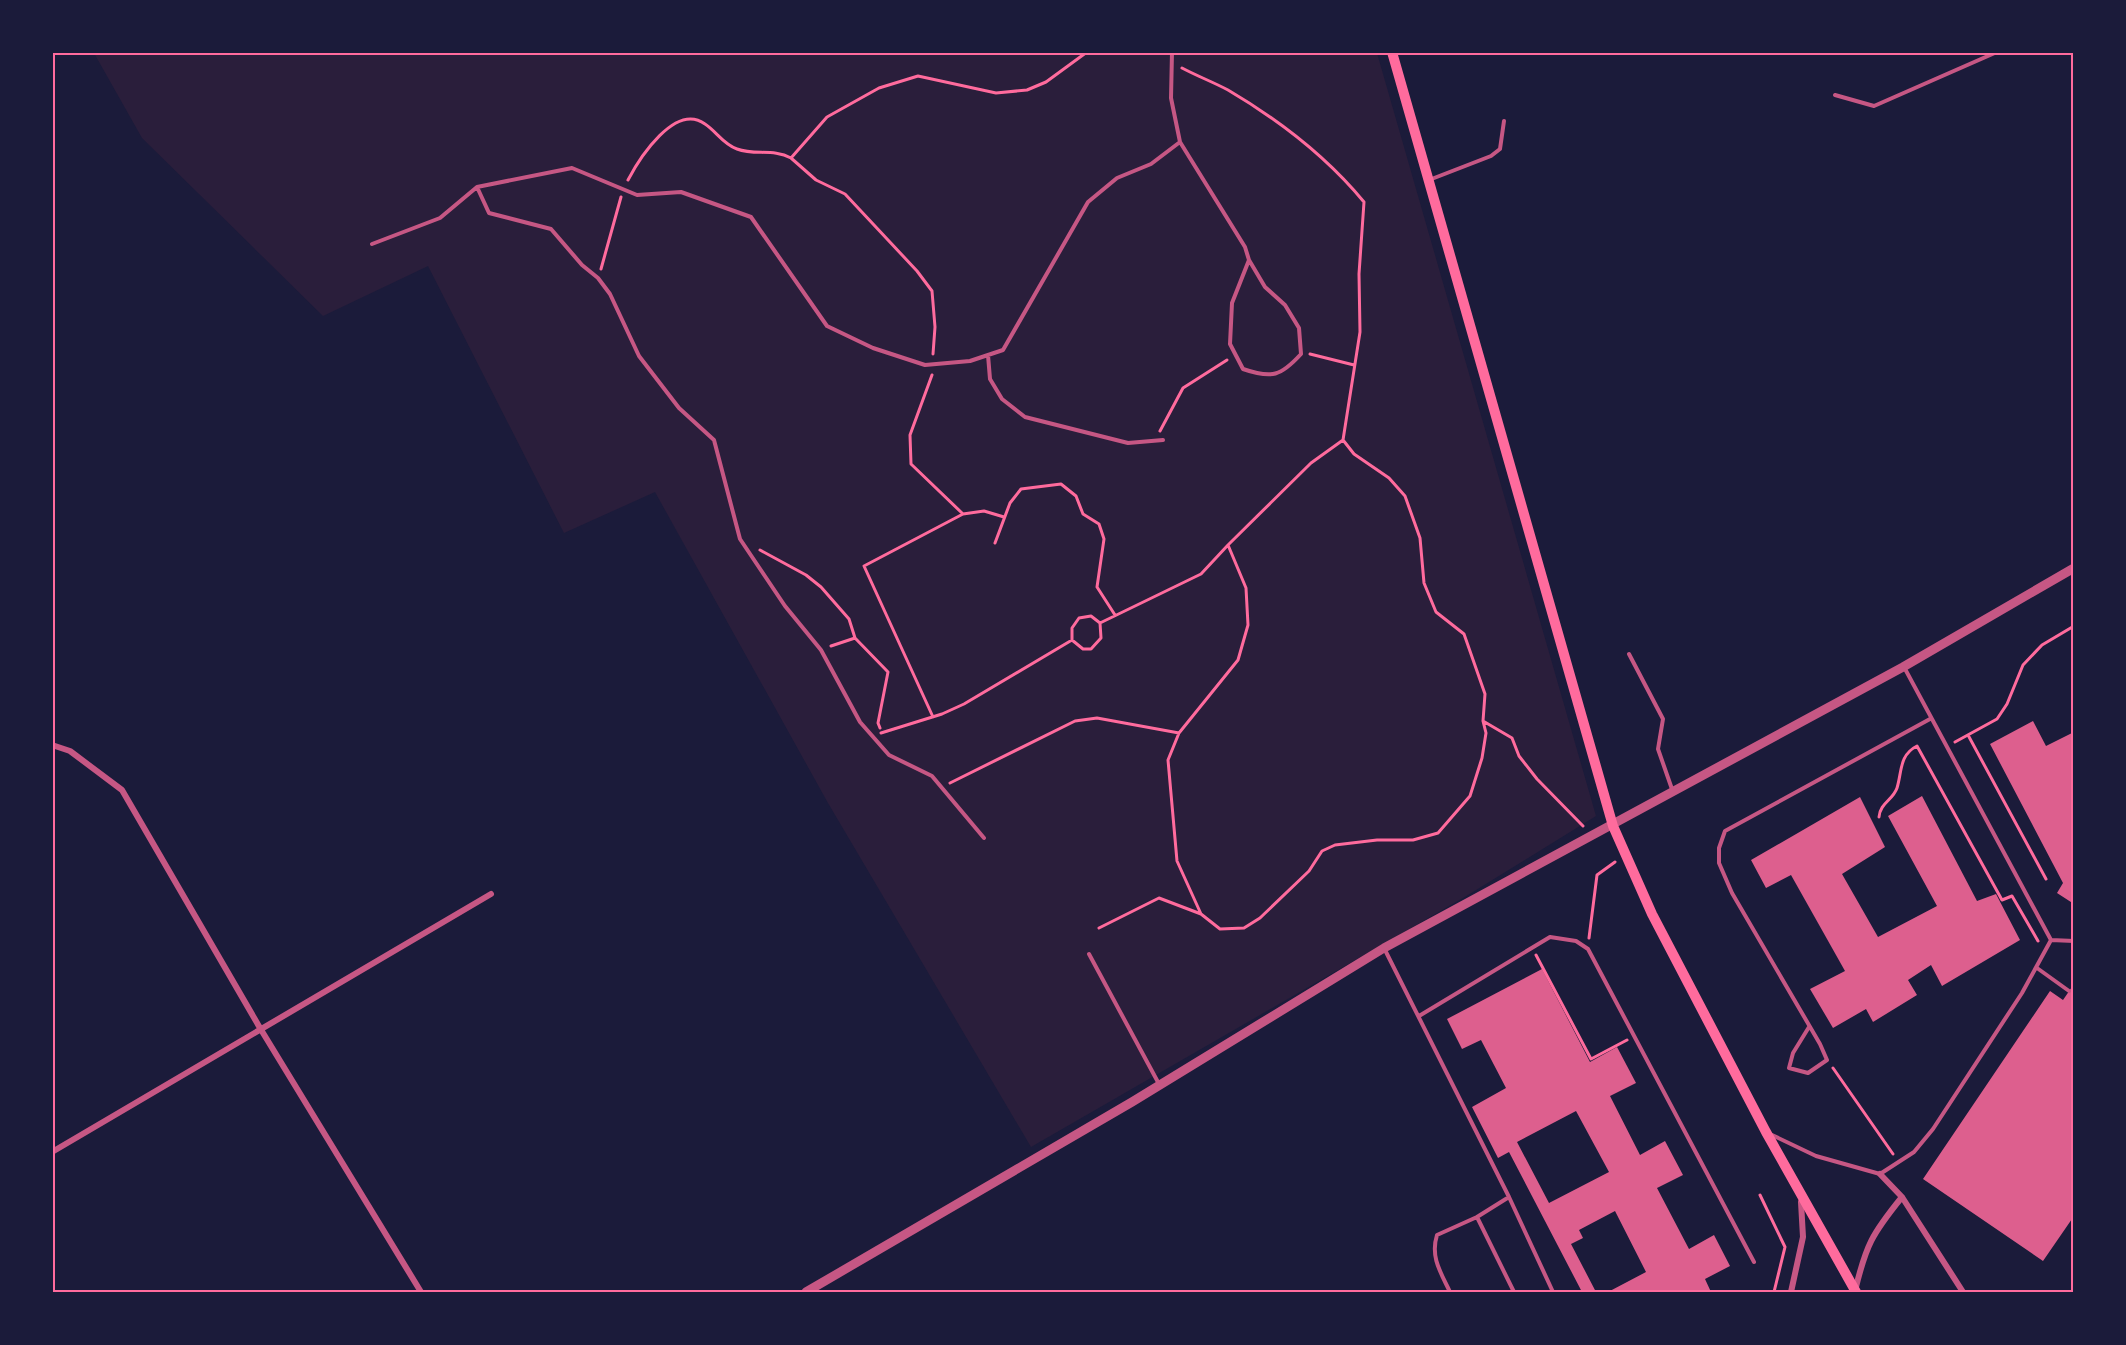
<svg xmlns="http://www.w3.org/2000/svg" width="2126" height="1345" font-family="'Nunito Sans',sans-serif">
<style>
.green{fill:#2a1e3b}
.building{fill:#dd5f8e;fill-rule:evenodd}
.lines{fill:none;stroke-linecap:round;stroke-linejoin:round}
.path{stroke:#ff6b9d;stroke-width:3}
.service{stroke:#c65784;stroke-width:4}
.minor{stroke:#c65784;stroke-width:6}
.tertiary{stroke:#c65784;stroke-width:9}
.secondary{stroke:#ff6b9d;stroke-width:10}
.neatline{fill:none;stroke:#ff6b9d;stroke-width:2}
</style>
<rect width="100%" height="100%" fill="#1b1b3a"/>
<!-- green -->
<path class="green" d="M 94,53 L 1377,53 L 1596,816 L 1463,898 L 1031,1147 L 828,803 L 655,492 L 564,533 L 428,266 L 323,316 L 142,138 Z"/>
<!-- building -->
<path class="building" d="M 2033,721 L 2046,746 L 2074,732 L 2074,904 L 2057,893 L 2063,883 L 1990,744 Z
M 1922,796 L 1977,901 L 1996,894 L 2020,940 L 1942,986 L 1931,965 L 1908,980 L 1917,995 L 1873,1022 L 1866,1009 L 1833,1028 L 1810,989 L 1845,971 L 1791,875 L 1766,888 L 1751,860 L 1860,797 L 1885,847 L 1842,874 L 1878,937 L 1937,906 L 1888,816 Z
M 1542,969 L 1590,1062 L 1617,1047 L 1636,1083 L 1610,1096 L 1640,1155 L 1665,1141 L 1683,1175 L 1657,1188 L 1689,1249 L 1714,1235 L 1730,1266 L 1705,1279 L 1711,1292 L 1608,1292 L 1646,1272 L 1615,1211 L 1579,1230 L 1583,1238 L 1571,1244 L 1596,1292 L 1582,1292 L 1509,1152 L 1498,1158 L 1472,1107 L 1506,1088 L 1481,1040 L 1462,1049 L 1447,1019 ZM 1576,1111 L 1609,1172 L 1549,1203 L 1517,1142 Z
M 2074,984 L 2074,1216 L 2043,1261 L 1923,1179 L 2050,991 L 2063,1000 Z"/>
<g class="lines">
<!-- path -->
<path class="path" d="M 791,158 L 816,180 L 845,194 L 917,271 L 932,291 L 935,327 L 933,354
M 628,180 C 639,159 675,102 705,124 C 717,132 723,144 737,149 C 755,156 773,148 791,158 L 827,117 L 879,88 L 918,76 L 996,93 L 1027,90 L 1046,82 L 1087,52
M 601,269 L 621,197
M 1310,354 L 1354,365
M 932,375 L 910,435 L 911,464 L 963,514
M 1160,431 L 1183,388 L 1227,360
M 995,543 L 1010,503 L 1021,489 L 1061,484 L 1076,496 L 1083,514 L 1099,524 L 1104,539 L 1097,587 L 1115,615
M 1228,545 L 1311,463 L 1343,440
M 760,550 L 806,575 L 821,587 L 849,619 L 855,638 L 888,672 L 878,723 L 880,728
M 1072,640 L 1072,628 L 1079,618 L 1091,616 L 1100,623
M 831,646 L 855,638
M 933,717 L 864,566 L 963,514 L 984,511 L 1004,517
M 1483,721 L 1512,738 L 1519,756 L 1537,779 L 1583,826
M 881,733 L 942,714 L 964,704 L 1072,640 L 1083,649 L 1091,649 L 1101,638 L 1100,623 L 1201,574 L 1228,545 L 1246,588 L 1248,625 L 1238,660 L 1179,733 L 1097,718 L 1075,721 L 950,783
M 1179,733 L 1168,760 L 1177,861 L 1201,914
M 1968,735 L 2046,879
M 1955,742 L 1997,719 L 2007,704 L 2023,665 L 2042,645 L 2074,626
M 1879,817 C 1880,803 1893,800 1897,788 C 1902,772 1899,755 1917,746 L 2002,900 L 2012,896 L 2038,941
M 1099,928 L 1159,898 L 1201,914 L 1220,929 L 1244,928 L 1260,918 L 1309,871 L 1322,851 L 1335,845 L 1377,840 L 1413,840 L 1438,833 L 1470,796 L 1482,758 L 1486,733 L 1483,721 L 1485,694 L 1464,634 L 1436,612 L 1424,583 L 1420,538 L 1405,496 L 1389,478 L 1354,454 L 1343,440 L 1360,332 L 1359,274 L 1364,202 C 1326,156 1279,120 1228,90 C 1213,82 1197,76 1182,68
M 1589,938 L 1597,875 L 1615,862
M 1536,955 L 1591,1059 L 1627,1040
M 1833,1068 L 1893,1154
M 1760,1195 L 1785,1247 L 1774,1292"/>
<!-- service -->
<path class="service" d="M 1172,52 L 1171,98 L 1180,142 L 1245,247 L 1249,260 L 1265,287 L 1285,305 L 1299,328 L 1301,354 C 1281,376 1272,379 1243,369 L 1230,344 L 1232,303 L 1249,260
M 1835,95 L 1874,106 L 1997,52
M 1429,180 L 1491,156 L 1500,149 L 1504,121
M 477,187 L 489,213 L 551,229 L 582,265 L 598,278 L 610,294 L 639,356 L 679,408 L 714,440 L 740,539 L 785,606 L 821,650 L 860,722 L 889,755 L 932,776 L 984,838
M 372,244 L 440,218 L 477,187 L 572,168 L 637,195 L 681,192 L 751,217 L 827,326 L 873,348 L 925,365 L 970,361 L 1003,350 L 1088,202 L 1117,178 L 1151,164 L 1180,142
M 988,355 L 990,379 L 1002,399 L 1025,417 L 1128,443 L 1163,440
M 1629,654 L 1663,719 L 1658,749 L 1673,792
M 2051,940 L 2074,941
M 1384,948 L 1509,1197 L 1553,1292
M 1089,954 L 1159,1084
M 2037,968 L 2069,991
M 1419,1016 L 1550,937 L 1576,941 L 1588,949 L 1754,1262
M 1809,1027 L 1793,1053 L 1789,1068 L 1808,1073 L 1827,1060 L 1820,1044 L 1732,893 L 1719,863 L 1719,848 L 1725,831 L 1930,719
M 1772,1135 L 1816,1156 L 1880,1174 L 1914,1152 L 1933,1129 L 2022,993 L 2051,940 L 1904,667
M 1477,1217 L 1514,1292
M 1450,1292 C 1441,1273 1430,1257 1437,1235 L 1477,1217 L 1509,1197"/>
<!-- minor -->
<path class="minor" d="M 52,745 L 70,751 L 122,790 L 260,1028 L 421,1292
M 52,1152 L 491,894
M 1880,1174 L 1902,1197 L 1963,1292
M 1855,1291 C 1866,1245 1872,1234 1902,1197
M 1791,1292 L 1803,1237 L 1801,1202"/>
<!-- tertiary -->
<path class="tertiary" d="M 806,1292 L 1132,1102 L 1384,948 L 1903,667 L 2074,568"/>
<!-- secondary -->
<path class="secondary" d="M 1392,52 L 1613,826 L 1652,914 L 1766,1132 L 1856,1292"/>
</g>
<!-- border -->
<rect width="2126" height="1345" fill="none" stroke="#1b1b3a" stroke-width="108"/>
<rect x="54" y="54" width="2018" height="1237" class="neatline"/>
</svg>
